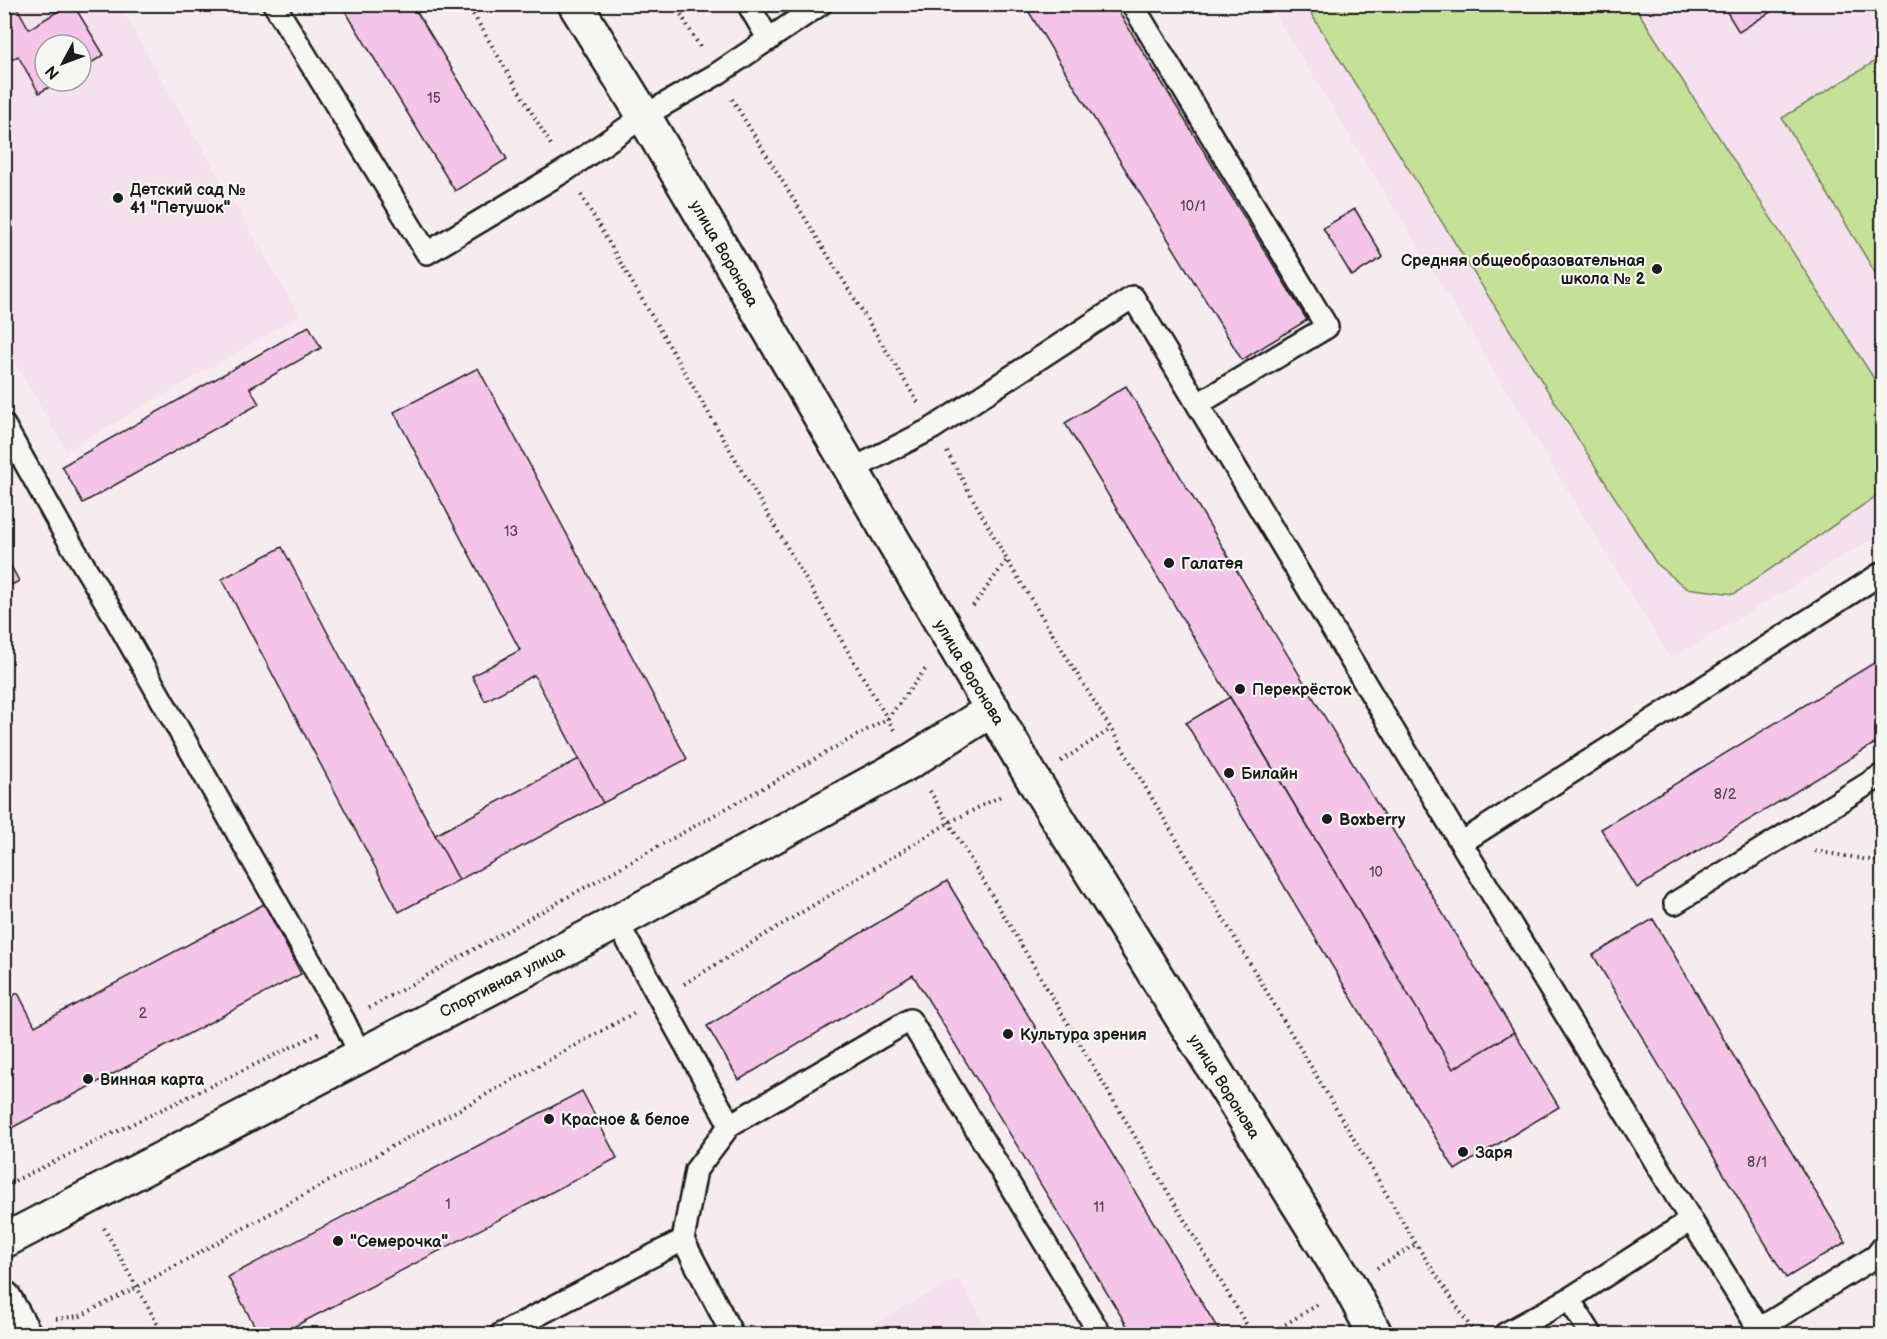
<svg xmlns="http://www.w3.org/2000/svg" width="1887" height="1339" font-family="'Balsamiq Sans',sans-serif">
<style>
.built{fill:#f5e0ee;fill-rule:evenodd}
.green{fill:#c5e198;stroke:#707e5a;stroke-width:1.5}
.building{fill:#f4c5e8;stroke:#1c1c1c;stroke-width:1.5}
.lines{fill:none;stroke-linecap:round;stroke-linejoin:round}
.service-casing{stroke:#1c1c1c;stroke-width:26}
.tertiary-casing{stroke:#1c1c1c;stroke-width:38}
.path{stroke:#1c1c1c;stroke-width:4;stroke-dasharray:1.5 4.5;stroke-linecap:butt}
.service{stroke:#f6f6f2;stroke-width:21}
.tertiary{stroke:#f6f6f2;stroke-width:33}
.poi-dot{fill:#1c1c1c;stroke:#f6f6f2;stroke-width:2}
.labels{text-anchor:middle;stroke-width:4.5;stroke-linejoin:round;paint-order:stroke}
.number-label{font-size:14px;fill:#52464f}
.poi-label{font-size:16px;font-weight:bold;fill:#1c1c1c;stroke:#f6f6f2;text-anchor:start}
.street-label{font-size:16px;fill:#1c1c1c;stroke:#f6f6f2}
</style>
<rect width="100%" height="100%" fill="#f6ecf0"/>
<filter id="ink" filterUnits="userSpaceOnUse"><feTurbulence type="fractalNoise" baseFrequency=".0167" numOctaves="2"/><feDisplacementMap in="SourceGraphic" scale="12" xChannelSelector="R" yChannelSelector="G"/><feConvolveMatrix kernelMatrix="1 2 1 2 8 2 1 2 1" color-interpolation-filters="sRGB"/></filter>
<g filter="url(#ink)">
<!-- built -->
<path class="built" d="M 4,5 L 119,5 L 300,316 L 66,451 L 5,345 ZM 45,45 L 81,45 L 81,81 L 45,81 Z
M 1269,5 L 1882,5 L 1882,533 L 1671,659 Z
M 959,1277 L 990,1334 L 855,1334 Z"/>
<!-- green -->
<path class="green" d="M 1308,5 L 1634,5 L 1882,391 L 1882,492 L 1734,594 L 1686,588 L 1656,563 L 1310,12 Z
M 1882,57 L 1882,284 L 1782,118 Z"/>
<!-- building -->
<path class="building" d="M 4,4 L 15,4 L 29,29 L 70,4 L 73,4 L 104,55 L 81,69 L 81,45 L 45,45 L 45,81 L 60,81 L 39,93 L 18,56 L 4,64 Z
M 341,4 L 412,4 L 507,159 L 455,191 Z
M 1024,4 L 1114,4 L 1307,320 L 1242,360 Z
M 1722,4 L 1783,4 L 1739,32 Z
M 1355,209 L 1383,257 L 1352,276 L 1323,228 Z
M 309,326 L 321,348 L 250,388 L 259,404 L 83,503 L 62,466 Z
M 478,368 L 687,759 L 603,803 L 534,675 L 485,701 L 472,676 L 520,650 L 394,412 Z
M 1126,386 L 1514,1032 L 1453,1069 L 1065,423 Z
M 282,547 L 459,880 L 399,912 L 222,579 Z
M 4,553 L 19,581 L 4,589 Z
M 1882,658 L 1882,739 L 1637,888 L 1601,829 Z
M 1230,697 L 1453,1069 L 1514,1032 L 1559,1107 L 1455,1170 L 1186,723 Z
M 579,759 L 603,803 L 459,880 L 435,835 Z
M 947,881 L 1221,1334 L 1132,1334 L 913,975 L 739,1080 L 707,1026 Z
M 264,904 L 301,974 L 4,1132 L 4,1000 L 18,993 L 35,1026 Z
M 1653,919 L 1749,1082 L 1846,1242 L 1786,1278 L 1593,955 Z
M 582,1091 L 617,1158 L 280,1334 L 259,1334 L 228,1277 Z"/>
<g class="lines">
<!-- service casing -->
<g class="service-casing">
<path id="service" d="M 274,4 L 427,253 L 566,170 L 644,116 L 717,74 L 821,4
M 748,4 L 769,40
M 1132,4 L 1327,327 L 1198,404
M 4,425 L 62,529 L 112,612 L 344,1021 L 360,1054
M 851,470 L 933,428 L 1133,297 L 1461,843
M 1675,903 L 1882,775
M 617,922 L 730,1125 L 910,1020 L 1100,1334
M 1691,1220 L 1461,843 L 1882,573
M 683,1240 L 732,1334
M 1569,1299 L 1591,1334
M 501,1334 L 683,1240 L 696,1170 L 730,1125
M 1505,1334 L 1569,1299 L 1691,1220 L 1759,1329 L 1876,1256 L 1882,1248"/>
</g>
<!-- tertiary casing -->
<g class="tertiary-casing">
<path id="tertiary" d="M 575,4 L 644,116 L 1033,779 L 1349,1285 L 1375,1334
M 4,1241 L 617,922 L 911,761 L 993,709
M 4,1298 L 24,1334"/>
</g>
<!-- path -->
<path class="path" d="M 467,4 L 551,145
M 675,4 L 701,49
M 732,99 L 919,404
M 581,195 L 894,730
M 947,452 L 1007,560 L 1111,729 L 1416,1244 L 1475,1334
M 973,606 L 1007,560
M 1061,761 L 1111,729
M 930,791 L 1252,1334
M 1815,851 L 1882,862
M 684,984 L 950,822 L 1003,795
M 369,1008 L 888,718 L 927,667
M 4,1186 L 320,1033
M 104,1228 L 163,1334
M 1377,1268 L 1416,1244
M 56,1319 L 80,1316 L 137,1287 L 634,1013
M 1270,1334 L 1320,1303"/>
<!-- service -->
<use href="#service" class="service"/>
<!-- tertiary -->
<use href="#tertiary" class="tertiary"/>
</g>
</g>
<!-- markers -->
<g class="poi-dot">
<circle cx="118" cy="198" r="6"/>
<circle cx="1657" cy="269" r="6"/>
<circle cx="1169" cy="563" r="6"/>
<circle cx="1240" cy="689" r="6"/>
<circle cx="1229" cy="773" r="6"/>
<circle cx="1327" cy="819" r="6"/>
<circle cx="1008" cy="1034" r="6"/>
<circle cx="88" cy="1079" r="6"/>
<circle cx="549" cy="1119" r="6"/>
<circle cx="1463" cy="1152" r="6"/>
<circle cx="338" cy="1241" r="6"/>
</g>
<g class="labels">
<!-- number labels -->
<g class="number-label">
<text x="434" y="103">15</text>
<text x="1193" y="211">10/1</text>
<text x="511" y="536">13</text>
<text x="1725" y="799">8/2</text>
<text x="1376" y="877">10</text>
<text x="143" y="1018">2</text>
<text x="1757" y="1167">8/1</text>
<text x="448" y="1209">1</text>
<text x="1099" y="1212">11</text>
</g>
<!-- poi labels -->
<g class="poi-label">
<text x="130" y="195">Детский сад №<tspan x="130" dy="18">41 "Петушок"</tspan></text>
<text x="1645" y="266" text-anchor="end">Средняя общеобразовательная<tspan x="1645" dy="18">школа № 2</tspan></text>
<text x="1181" y="569">Галатея</text>
<text x="1252" y="695">Перекрёсток</text>
<text x="1241" y="779">Билайн</text>
<text x="1339" y="825">Boxberry</text>
<text x="1020" y="1040">Культура зрения</text>
<text x="100" y="1085">Винная карта</text>
<text x="561" y="1125">Красное &amp; белое</text>
<text x="1475" y="1158">Заря</text>
<text x="350" y="1247">"Семерочка"</text>
</g>
<!-- street labels -->
<g class="street-label">
<text transform="translate(725 253) rotate(60)" y="6">улица Воронова</text>
<text transform="translate(970 672) rotate(59)" y="6">улица Воронова</text>
<text transform="translate(502 981) rotate(-27)" y="6">Спортивная улица</text>
<text transform="translate(1225 1086) rotate(58)" y="6">улица Воронова</text>
</g>
</g>
<!-- margin -->
<rect width="1887" height="1339" fill="none" stroke="#f6f6f2" stroke-width="24"/>
<rect x="12" y="12" width="1863" height="1315" fill="none" stroke="#1c1c1c" stroke-width="2" filter="url(#ink)"/>
<!-- north arrow -->
<g transform="translate(63 63) rotate(229)"><circle r="28" fill="#f6f6f2" stroke="#9f9f9c" stroke-width="1.5"/>
<path d="M0-4.5L10 22L0 15L-10 22Z" fill="#1c1c1c"/>
<text y="-9" font-size="16" font-weight="bold" text-anchor="middle" fill="#1c1c1c">N</text>
</g>
</svg>
